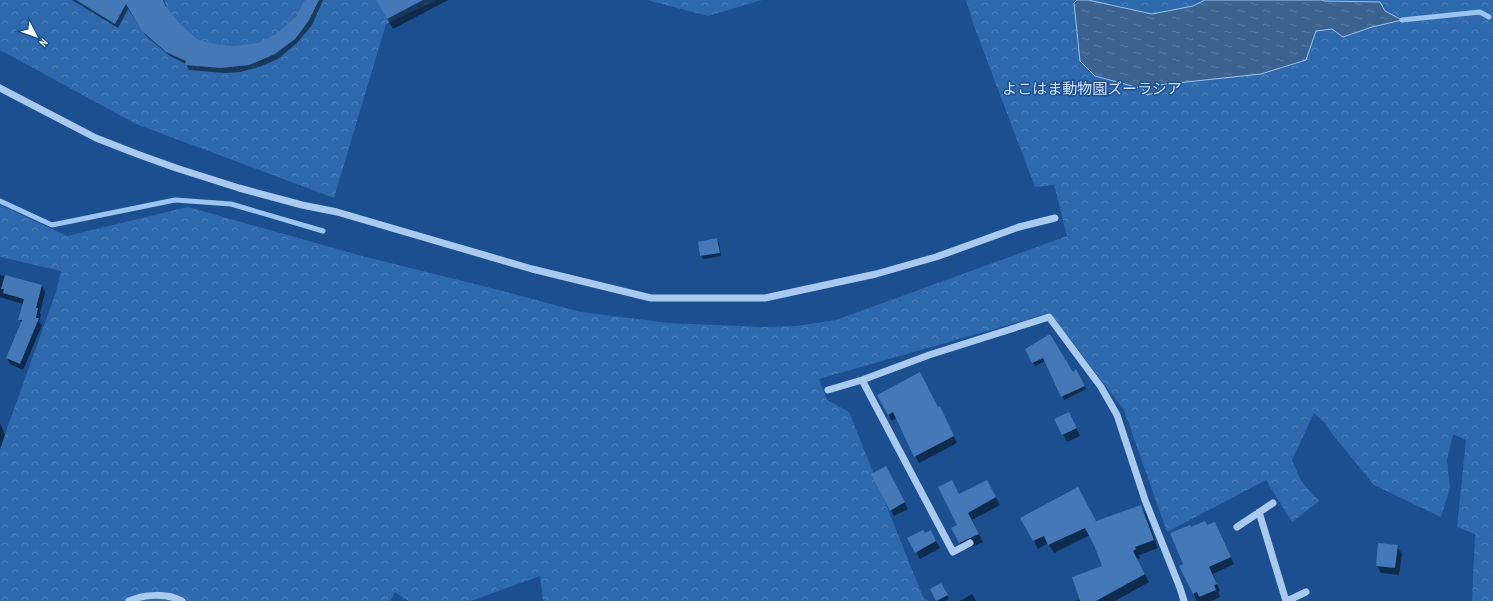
<svg xmlns="http://www.w3.org/2000/svg" width="1493" height="601" font-family="'PT Sans Narrow','Noto Sans JP',sans-serif">
<style>
.forest{fill:url(#forest-crowns)}
.water{fill:url(#water-ripples);stroke:#9cc4f0}
.shadow{fill:#0007}
.lines{fill:none;stroke-linecap:round;stroke-linejoin:round}
.stream{stroke:#9cc4f0;stroke-width:5}
.building{fill:#4478b7}
.minor{stroke:#a9c9ee;stroke-width:7}
.labels{text-anchor:middle;stroke-width:3;stroke-linejoin:round;paint-order:stroke}
.park-label{font-size:15px;fill:#cfe3fa;stroke:#1b4f8f}
</style>
<defs>
<pattern id="forest-crowns" width="20" height="18" patternUnits="userSpaceOnUse"><rect width="20" height="18" fill="#2e69ad"/><path d="M2 6a3 3 0 1 1 6 0M12 15a3 3 0 1 1 6 0" fill="none" stroke="#4d80b9"/></pattern>
<pattern id="water-ripples" width="26" height="14" patternUnits="userSpaceOnUse"><rect width="26" height="14" fill="#3c6290"/><path d="M2 4q2-2 4 0t4 0M15 11q2-2 4 0t4 0" fill="none" stroke="#597aa1"/></pattern>
</defs>
<rect width="100%" height="100%" fill="#1b4f8f"/>
<!-- forest -->
<path class="forest" d="M 0,0 L 437,0 L 386,24 L 334,198 L 136,124 L 0,50 Z
M 647,0 L 762,0 L 708,16 Z
M 966,0 L 1493,0 L 1493,601 L 1472,601 L 1475,534 L 1457,527 L 1466,440 L 1453,434 L 1447,460 L 1450,488 L 1441,517 L 1374,485 L 1333,435 L 1324,422 L 1314,413 L 1292,460 L 1301,481 L 1319,501 L 1292,522 L 1266,480 L 1167,532 L 1124,410 L 1050,313 L 819,379 L 827,400 L 849,412 L 923,597 L 928,601 L 543,601 L 540,576 L 471,601 L 408,601 L 395,592 L 390,601 L 0,601 L 0,448 L 56,292 L 61,271 L 0,257 L 0,205 L 67,236 L 188,207 L 362,256 L 495,289 L 581,312 L 669,323 L 762,327 L 797,326 L 836,320 L 1067,236 L 1054,185 L 1035,187 L 974,26 Z"/>
<!-- water -->
<path class="water" d="M 1077,0 L 1088,0 L 1152,14 L 1193,6 L 1205,0 L 1322,0 L 1324,1 L 1380,2 L 1385,11 L 1402,20 L 1372,27 L 1343,37 L 1332,29 L 1316,31 L 1306,60 L 1261,74 L 1158,85 L 1158,92 L 1147,95 L 1143,89 L 1095,76 L 1080,61 L 1074,3 Z"/>
<!-- shadow -->
<path class="shadow" d="M 72,0 L 164,0 L 167,8 L 178,24 L 197,41 L 226,47 L 258,44 L 277,35 L 297,17 L 306,0 L 323,0 L 312,25 L 297,43 L 278,59 L 259,67 L 240,72 L 225,73 L 189,70 L 186,64 L 170,56 L 146,36 L 128,9 L 118,28 Z
M 377,0 L 448,0 L 393,29 Z
M 717,240 L 719,243 L 721,256 L 703,259 L 701,256 Z
M 0,275 L 42,286 L 45,292 L 40,313 L 41,315 L 39,322 L 42,325 L 23,370 L 10,364 L 7,358 L 22,323 L 19,319 L 23,304 L 0,297 Z
M 1027,349 L 1072,373 L 1076,371 L 1086,389 L 1064,400 L 1045,361 L 1035,366 Z
M 878,395 L 938,408 L 943,414 L 957,443 L 919,463 L 897,418 L 892,421 Z
M 1056,420 L 1073,420 L 1080,436 L 1067,442 Z
M 0,423 L 5,435 L 0,450 Z
M 885,467 L 908,509 L 894,516 L 872,475 Z
M 986,481 L 1000,505 L 972,520 L 983,542 L 964,550 L 952,529 L 959,525 L 959,495 Z
M 1141,506 L 1146,514 L 1158,548 L 1139,555 L 1140,558 L 1137,559 L 1149,582 L 1115,601 L 1075,601 L 1081,599 L 1104,566 L 1090,535 L 1054,553 L 1048,543 L 1038,549 L 1022,518 L 1096,522 Z
M 1215,523 L 1234,564 L 1213,574 L 1220,591 L 1218,592 L 1220,597 L 1211,601 L 1197,601 L 1180,566 L 1184,564 L 1190,528 L 1207,526 Z
M 930,531 L 940,548 L 920,559 L 909,539 Z
M 1379,544 L 1397,546 L 1402,554 L 1399,575 L 1381,573 L 1377,566 Z
M 941,585 L 949,599 L 945,601 L 938,601 L 931,590 Z
M 972,594 L 976,601 L 960,601 Z"/>
<g class="lines">
<!-- stream -->
<path class="stream" d="M 1402,20 L 1480,12 L 1489,17
M 0,201 L 52,225 L 175,200 L 231,204 L 323,231"/>
</g>
<!-- building -->
<path class="building" d="M 76,0 L 163,0 L 165,5 L 179,23 L 198,40 L 219,45 L 234,46 L 258,43 L 276,34 L 296,17 L 305,0 L 319,0 L 309,20 L 302,30 L 295,39 L 275,54 L 249,65 L 221,68 L 185,65 L 186,61 L 166,52 L 142,31 L 126,4 L 115,24 Z
M 376,0 L 423,0 L 387,19 Z
M 717,238 L 720,253 L 700,256 L 698,242 Z
M 5,275 L 42,285 L 36,308 L 38,308 L 36,318 L 39,318 L 20,364 L 6,358 L 22,320 L 18,320 L 24,299 L 3,293 L 4,289 L 1,289 Z
M 1050,334 L 1073,372 L 1076,369 L 1085,386 L 1061,397 L 1043,358 L 1032,363 L 1025,349 Z
M 920,372 L 938,407 L 940,406 L 954,436 L 914,457 L 893,412 L 888,415 L 877,395 Z
M 1069,412 L 1077,428 L 1062,435 L 1054,419 Z
M 886,466 L 905,502 L 890,511 L 871,474 Z
M 952,480 L 959,494 L 987,480 L 996,497 L 968,513 L 979,534 L 959,543 L 951,528 L 957,525 L 938,487 Z
M 1078,487 L 1096,521 L 1141,505 L 1154,540 L 1135,547 L 1136,549 L 1133,551 L 1145,574 L 1096,601 L 1080,601 L 1072,577 L 1102,566 L 1094,545 L 1085,528 L 1048,545 L 1044,536 L 1033,541 L 1020,518 Z
M 1205,521 L 1207,525 L 1215,522 L 1231,557 L 1209,567 L 1217,584 L 1214,585 L 1216,590 L 1199,597 L 1197,592 L 1193,594 L 1179,566 L 1183,564 L 1170,533 L 1190,525 L 1191,527 Z
M 923,530 L 925,533 L 931,530 L 936,541 L 915,553 L 907,538 Z
M 1378,543 L 1398,545 L 1395,568 L 1376,566 Z
M 941,583 L 948,595 L 936,601 L 930,589 Z"/>
<g class="lines">
<!-- minor -->
<path class="minor" d="M 0,88 L 96,138 L 137,154 L 176,168 L 239,188 L 302,205 L 337,212 L 532,269 L 651,298 L 765,298 L 876,274 L 936,257 L 1019,227 L 1055,218
M 862,380 L 953,552 L 970,543
M 828,390 L 862,380 L 929,355 L 1049,317 L 1101,387 L 1117,415 L 1145,500 L 1180,588 L 1184,601
M 1259,512 L 1286,601
M 1237,527 L 1273,503
M 129,601 C 144,594 167,593 182,601
M 1287,601 L 1306,592"/>
</g>
<g class="labels">
<!-- park labels -->
<g class="park-label">
<text x="1092" y="94">よこはま動物園ズーラシア</text>
</g>
</g>
<!-- north arrow -->
<g transform="translate(36 36) rotate(131)" stroke="#1b4f8f" stroke-width="3" paint-order="stroke">
<path d="M0-3L7 15L0 10L-7 15Z" fill="#ffffff"/>
<text y="-6" font-size="11" font-weight="bold" text-anchor="middle" fill="#ffffff">N</text>
</g>
</svg>
